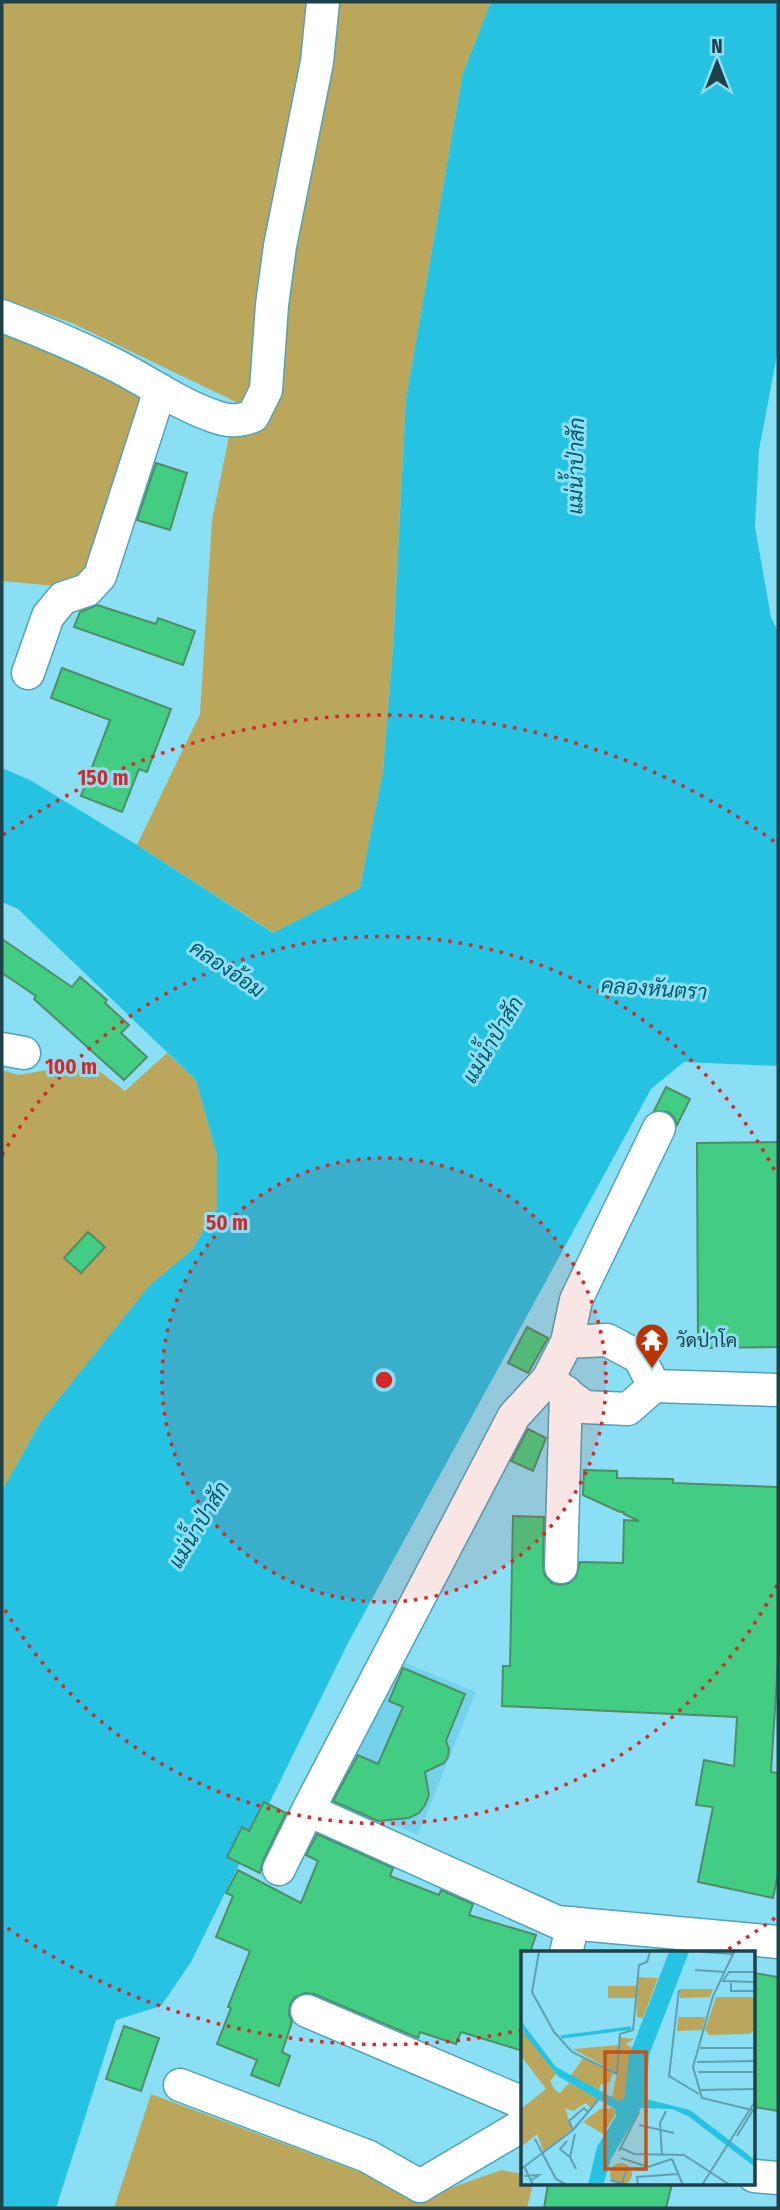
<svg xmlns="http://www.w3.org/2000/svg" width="780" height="2210" font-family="'Fira Sans Condensed',Sarabun,sans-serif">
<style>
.built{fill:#74d3eb}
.green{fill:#baa75c}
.water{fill:#25c2e2}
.building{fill:#42cd83;stroke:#4f8d67;stroke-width:2}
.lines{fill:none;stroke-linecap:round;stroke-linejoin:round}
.minor-casing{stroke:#4fa3b8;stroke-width:35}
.minor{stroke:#fff;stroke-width:32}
.ring{fill:none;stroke:#d62828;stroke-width:3.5;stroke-dasharray:3.5 7}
.labels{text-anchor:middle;stroke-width:6;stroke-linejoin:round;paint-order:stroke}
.poi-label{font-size:19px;fill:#1e414a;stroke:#8bdff4;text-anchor:start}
.water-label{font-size:21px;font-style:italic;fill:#005869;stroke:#8bdff4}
.inset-river{fill:none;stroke:#25c2e2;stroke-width:3.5}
.inset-road{fill:none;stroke:#5fa0b0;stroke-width:2}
.view{fill:#c05418;fill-opacity:0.15;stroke:#c05418;stroke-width:3.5}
.inset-edge{fill:none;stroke:#1e414a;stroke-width:3.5}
.centre{fill:#d62828;stroke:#8bdff4;stroke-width:3.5}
.ring-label{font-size:21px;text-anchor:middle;font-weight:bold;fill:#d62828;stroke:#8bdff4;stroke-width:6;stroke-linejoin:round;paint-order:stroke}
</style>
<rect width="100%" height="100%" fill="#8bdff4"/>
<!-- built -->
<path class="built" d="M 398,1660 L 476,1692 L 418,1835 L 327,1795 Z"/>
<!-- green -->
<path class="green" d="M 2,2 L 491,2 L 463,73 L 406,399 L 393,648 L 383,772 L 360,888 L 274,933 L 137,845 L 200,714 L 212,520 L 236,402 L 72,323 L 2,298 Z
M 2,326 L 151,398 L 85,580 L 55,586 L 2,581 Z
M 167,1053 L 196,1080 L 217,1155 L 217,1208 L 192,1250 L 149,1287 L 41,1421 L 2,1491 L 2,1070 L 18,1075 L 89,1063 L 125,1091 Z
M 151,2094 L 400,2187 L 448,2189 L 501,2170 L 523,2174 L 523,2184 L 533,2184 L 527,2208 L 114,2208 Z"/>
<!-- water -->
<path class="water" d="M 491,2 L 778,2 L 778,350 L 759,450 L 755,527 L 771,617 L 778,632 L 778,1066 L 684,1062 L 651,1089 L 349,1641 L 191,1962 L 161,2006 L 116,2020 L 56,2208 L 2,2208 L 2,1491 L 41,1421 L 149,1286 L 192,1250 L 217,1208 L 217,1155 L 196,1080 L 18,909 L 2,902 L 2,768 L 30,780 L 137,845 L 273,933 L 360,888 L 383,772 L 393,648 L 406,399 L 463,73 Z"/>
<!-- building -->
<path class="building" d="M 156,463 L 187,473 L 170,530 L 137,520 Z
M 97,605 L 156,624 L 158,618 L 195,631 L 183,665 L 74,627 L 80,612 Z
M 62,668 L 171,709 L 147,772 L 139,769 L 122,812 L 81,796 L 110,720 L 51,698 Z
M 2,939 L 72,987 L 80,977 L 107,1000 L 105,1003 L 129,1025 L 121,1033 L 147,1057 L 124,1080 L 34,999 L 36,996 L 2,973 Z
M 666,1087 L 690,1099 L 677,1125 L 674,1117 L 668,1112 L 654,1111 Z
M 778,1142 L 778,1347 L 698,1348 L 697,1143 Z
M 88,1232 L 105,1247 L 81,1273 L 64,1258 Z
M 527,1327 L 548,1338 L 528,1373 L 508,1363 Z
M 528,1429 L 546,1438 L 533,1471 L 511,1461 Z
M 584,1470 L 617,1471 L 617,1478 L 673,1479 L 673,1483 L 778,1487 L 778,1661 L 771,1772 L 778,1773 L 778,1874 L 773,1898 L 698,1882 L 713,1807 L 696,1805 L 704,1760 L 734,1766 L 737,1717 L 502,1706 L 503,1666 L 510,1666 L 513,1516 L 544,1517 L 543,1567 L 545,1576 L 552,1583 L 560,1585 L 569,1583 L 576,1577 L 580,1562 L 623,1563 L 624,1520 L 639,1521 L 624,1514 L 624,1512 L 620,1512 L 583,1495 Z
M 403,1668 L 465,1694 L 446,1741 L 449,1749 L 448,1757 L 444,1763 L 425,1772 L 429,1795 L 425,1805 L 419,1813 L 409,1818 L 378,1821 L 333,1801 L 358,1755 L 378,1764 L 403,1707 L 389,1701 Z
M 264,1802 L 286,1813 L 263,1861 L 260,1873 L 227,1857 L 242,1827 L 249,1831 Z
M 317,1834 L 393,1868 L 390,1876 L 439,1895 L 441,1890 L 473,1904 L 469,1915 L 536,1935 L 530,1953 L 523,1953 L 523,2051 L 461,2032 L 456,2044 L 420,2032 L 418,2038 L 314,1994 L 305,1993 L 295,1997 L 290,2004 L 289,2014 L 292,2022 L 282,2052 L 290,2056 L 279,2086 L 251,2075 L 257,2060 L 217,2044 L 231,2008 L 228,2007 L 250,1951 L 216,1937 L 233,1896 L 226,1893 L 238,1870 L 301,1903 L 318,1861 L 306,1855 Z
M 754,1973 L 778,1977 L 778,2111 L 754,2107 Z
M 124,2026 L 159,2038 L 141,2091 L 106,2079 Z
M 548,2184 L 672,2184 L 666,2208 L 544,2208 Z"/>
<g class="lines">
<!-- minor casing -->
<g class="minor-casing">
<path id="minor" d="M 2,316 C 39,330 75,345 111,363 C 146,380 179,405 216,417 C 230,422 240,421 253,416 L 266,390 L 272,305 L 280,246 L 317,62 L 323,2
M 28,673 L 48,616 L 63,598 L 87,590 L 100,576 L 160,390
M 2,1049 L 24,1053
M 548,1379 L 584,1407 L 628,1409 L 654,1386 L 639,1357 L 607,1340 L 567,1342
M 654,1386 L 778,1390
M 561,1567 L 566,1392
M 308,1810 L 557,1922 L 778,1942
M 279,1869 L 308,1810 L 514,1416 L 548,1379 L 567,1342 L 576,1300 L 659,1128
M 566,1953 L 573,1923
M 307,2011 L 523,2103
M 180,2085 L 367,2156 L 420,2186
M 754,2176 L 778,2178
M 420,2186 L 523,2125"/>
</g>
<!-- minor -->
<use href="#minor" class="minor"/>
</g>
<!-- distance rings -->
<circle cx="384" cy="1380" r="222" fill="#d62828" fill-opacity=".12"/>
<g class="ring">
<circle cx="384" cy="1380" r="222"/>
<path d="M777 1585A443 443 0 0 1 2 1605M2 1155A443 443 0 0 1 777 1175"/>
<path d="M775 1918A665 665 0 0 1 727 1950M522 2030A665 665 0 0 1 3 1925M3 835A665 665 0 0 1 775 842"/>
</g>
<!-- icons -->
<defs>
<g id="temple-pin" transform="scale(1.75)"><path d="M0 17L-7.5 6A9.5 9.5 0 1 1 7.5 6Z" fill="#bc3302" stroke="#8bdff4"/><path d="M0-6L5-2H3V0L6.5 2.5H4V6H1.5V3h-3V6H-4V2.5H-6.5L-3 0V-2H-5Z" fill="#fff"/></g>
</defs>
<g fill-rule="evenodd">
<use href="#temple-pin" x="652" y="1340"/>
</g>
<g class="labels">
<!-- poi labels -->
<g class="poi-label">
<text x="676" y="1347">วัดป่าโค</text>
</g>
<!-- water labels -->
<g class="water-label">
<text transform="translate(576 466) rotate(-89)" y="7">แม่น้ำป่าสัก</text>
<text transform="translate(227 969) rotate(34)" y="7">คลองอ้อม</text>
<text transform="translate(654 989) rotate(4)" y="7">คลองหันตรา</text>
<text transform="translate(493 1040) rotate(-59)" y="7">แม่น้ำป่าสัก</text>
<text transform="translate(199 1525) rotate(-59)" y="7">แม่น้ำป่าสัก</text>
</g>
</g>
<!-- overview -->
<g transform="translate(521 1951)">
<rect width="234" height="234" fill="#8bdff4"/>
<path d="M 117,26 L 137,27 L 122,67 L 116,66 L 115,47 L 87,47 L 87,35 L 116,35 ZM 159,38 L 192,38 L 189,46 L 159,47 ZM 195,46 L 234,46 L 234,79 L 228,83 L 188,84 L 184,79 ZM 157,66 L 184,66 L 184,67 L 181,79 L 156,80 ZM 0,77 L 35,123 L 29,130 L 34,139 L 39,142 L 48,132 L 78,146 L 70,157 L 65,152 L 52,160 L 44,157 L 51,178 L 23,201 L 16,183 L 0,196 L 0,158 L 25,138 L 0,105 ZM 97,86 L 113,88 L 105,93 L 111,97 L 103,148 L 98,150 L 91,146 L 96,122 L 52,98 L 98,94 ZM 62,107 L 92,122 L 88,132 L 80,133 L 78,139 L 49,126 ZM 79,158 L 92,157 L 95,162 L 82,183 L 62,171 ZM89 223a11 11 0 1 1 22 0a11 11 0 1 1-22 0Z" fill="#baa75c"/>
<path d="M 148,1 L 168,1 L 128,104 L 125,148 L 169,159 L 234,209 L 234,216 L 167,165 L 151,158 L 120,157 L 90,208 L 82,234 L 67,234 L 76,196 L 95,165 L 94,158 L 37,125 L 4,84 L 0,70 L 35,116 L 98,150 L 103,148 L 108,105 Z" fill="#25c2e2"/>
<path class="inset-river" d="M 40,86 L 110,77"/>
<path class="inset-road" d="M 18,1 L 11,41 L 33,81 L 51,101 L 96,123 L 99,83 L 112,79 L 118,14 L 126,11 L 129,1M 182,1 L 212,3M 213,1 L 192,45 L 172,116 L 181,147 L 235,160M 174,19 L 204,21M 235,21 L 208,21 L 202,30 L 235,31M 210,32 L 210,40 L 235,40M 158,39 L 148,125 L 178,143M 179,97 L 235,97M 176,111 L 235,110M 177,121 L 235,121M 178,139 L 235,138M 118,174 L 153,182M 52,179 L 48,170 L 63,157 L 67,161M 54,183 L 49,206 L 55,218M 216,185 L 232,159M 14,188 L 35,228 L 46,234M 46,190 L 39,198 L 49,206M 100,197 L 113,203 L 163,204 L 209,234M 98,200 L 118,161M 141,205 L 139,172 L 145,160M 100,207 L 127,216 L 151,208M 151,208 L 162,234M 3,215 L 12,234M 0,218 L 52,179 L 78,148M 3,225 L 18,224 L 11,229M 89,229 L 101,232 L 106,217M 117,234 L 116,226 L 157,223M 181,234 L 235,149"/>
<path class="view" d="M 84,101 L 125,101 L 125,218 L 84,218 Z"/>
<rect width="234" height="234" class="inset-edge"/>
</g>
<circle cx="384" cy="1380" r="10" class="centre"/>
<g class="ring-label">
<text x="103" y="785">150 m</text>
<text x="71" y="1074">100 m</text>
<text x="227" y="1230">50 m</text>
</g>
<!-- border -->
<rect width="780" height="2210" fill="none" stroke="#1e414a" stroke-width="7"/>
<!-- north arrow -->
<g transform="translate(717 63)" stroke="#8bdff4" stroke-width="5" paint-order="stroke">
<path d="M0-5L12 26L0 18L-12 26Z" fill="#1e414a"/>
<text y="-10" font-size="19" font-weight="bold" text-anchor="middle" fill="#1e414a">N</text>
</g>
</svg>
